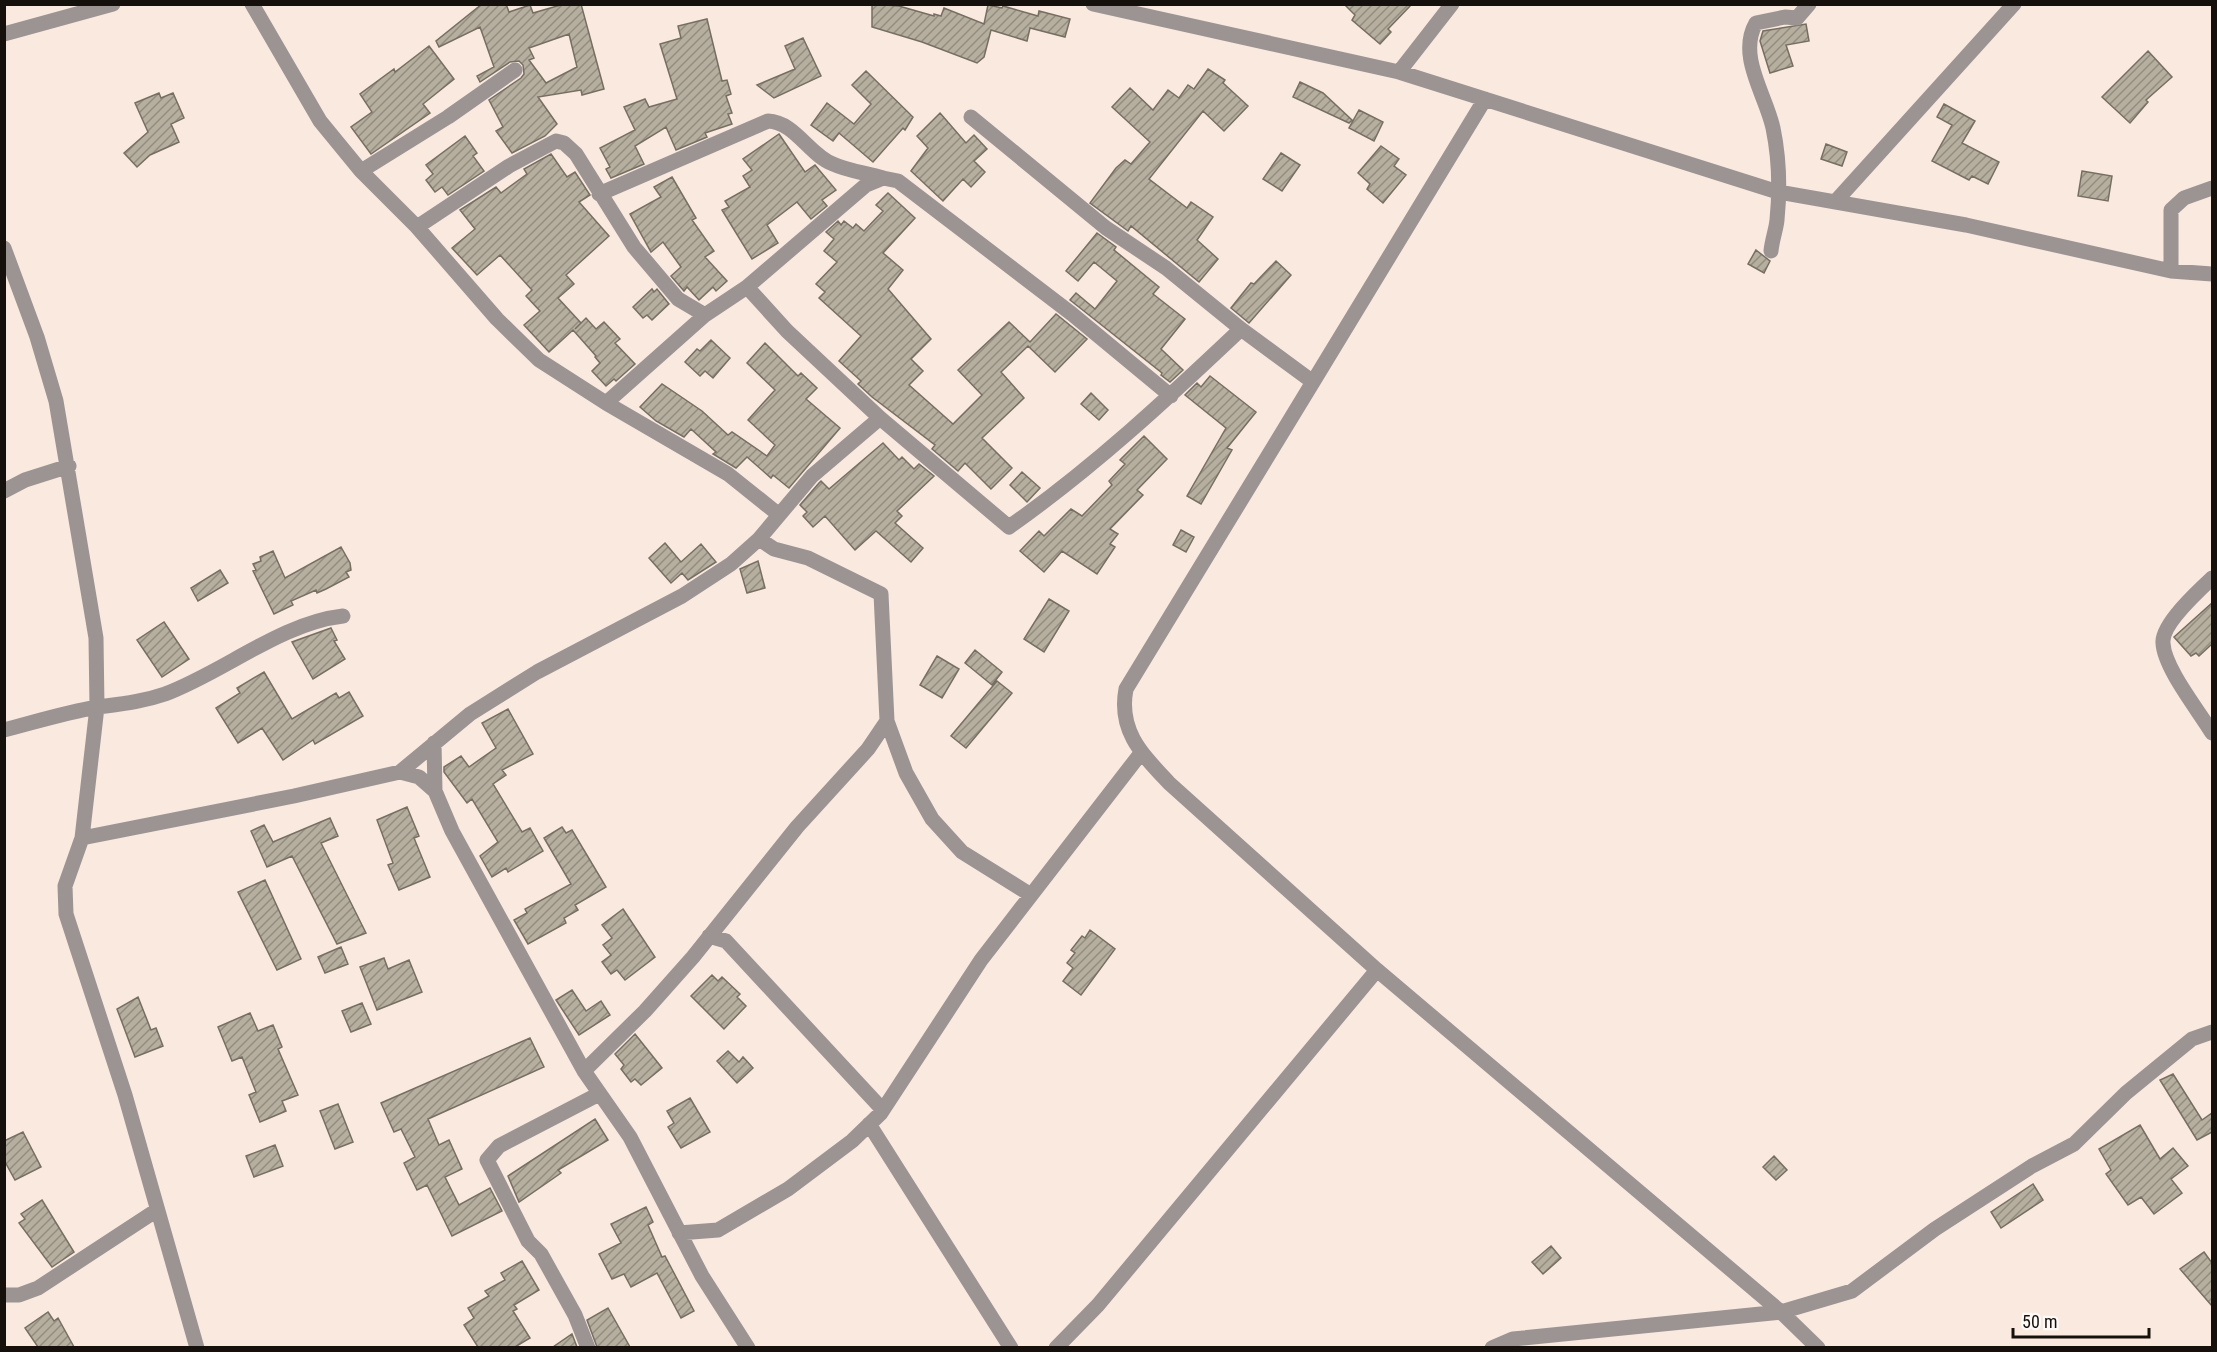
<svg xmlns="http://www.w3.org/2000/svg" width="2217" height="1352" font-family="'Roboto Condensed',sans-serif">
<style>
.building{fill:url(#building-hatch);stroke:#766f61;stroke-width:1.5;fill-rule:evenodd}
.lines{fill:none;stroke-linecap:round;stroke-linejoin:round}
.street{stroke:#9c9493;stroke-width:15}
</style>
<defs>
<pattern id="building-hatch" width="6" height="6" patternUnits="userSpaceOnUse" patternTransform="scale(1.5)"><rect width="6" height="6" fill="#b6af9f"/><path d="M-1 1l2-2M0 6l6-6M5 7l2-2" fill="none" stroke="#938d80"/></pattern>
</defs>
<rect width="100%" height="100%" fill="#fae9df"/>
<!-- building -->
<path class="building" d="M 482,4 L 506,4 L 509,12 L 530,5 L 533,13 L 564,4 L 581,4 L 604,89 L 582,95 L 581,90 L 538,97 L 557,124 L 545,136 L 512,153 L 496,131 L 503,127 L 489,100 L 521,78 L 524,74 L 523,65 L 519,61 L 510,62 L 480,82 L 477,76 L 494,67 L 480,27 L 439,47 L 436,41 ZM 569,34 L 577,67 L 546,83 L 529,60 L 534,58 L 529,48 Z
M 872,4 L 899,6 L 934,16 L 934,14 L 941,16 L 944,8 L 984,24 L 988,5 L 1002,8 L 1003,6 L 1038,16 L 1039,11 L 1070,19 L 1065,37 L 1030,28 L 1027,41 L 991,30 L 984,57 L 977,63 L 922,42 L 872,27 Z
M 1344,4 L 1412,4 L 1388,29 L 1391,32 L 1380,44 L 1352,20 L 1355,15 Z
M 707,19 L 722,81 L 727,80 L 731,94 L 726,96 L 732,113 L 728,114 L 732,124 L 705,133 L 707,137 L 676,150 L 666,127 L 635,146 L 644,164 L 611,178 L 606,169 L 610,167 L 600,148 L 635,130 L 624,107 L 645,99 L 649,107 L 677,99 L 660,44 L 681,38 L 678,26 Z
M 1806,24 L 1809,41 L 1786,45 L 1793,66 L 1770,73 L 1760,41 L 1763,31 Z
M 803,38 L 821,76 L 774,98 L 757,85 L 795,69 L 785,46 Z
M 429,46 L 454,79 L 423,104 L 430,113 L 371,154 L 351,127 L 372,112 L 360,94 L 394,69 L 395,72 Z
M 2148,51 L 2172,77 L 2146,100 L 2148,102 L 2130,123 L 2102,97 Z
M 1208,69 L 1225,80 L 1223,83 L 1248,106 L 1224,131 L 1203,111 L 1149,179 L 1187,208 L 1191,202 L 1213,217 L 1197,240 L 1218,259 L 1199,282 L 1131,226 L 1128,231 L 1090,203 L 1116,168 L 1125,160 L 1131,164 L 1150,142 L 1112,107 L 1130,88 L 1153,110 L 1168,90 L 1179,98 L 1188,85 L 1194,89 Z
M 866,71 L 913,117 L 905,130 L 903,128 L 873,162 L 839,133 L 833,141 L 811,125 L 827,103 L 854,124 L 871,104 L 852,85 Z
M 1300,82 L 1323,93 L 1352,120 L 1349,123 L 1293,97 Z
M 159,93 L 161,98 L 173,93 L 184,118 L 171,124 L 179,142 L 150,155 L 137,167 L 124,153 L 148,132 L 135,103 Z
M 1944,104 L 1975,121 L 1962,143 L 1999,162 L 1988,184 L 1972,176 L 1969,180 L 1932,161 L 1952,125 L 1937,117 Z
M 1359,110 L 1383,122 L 1374,141 L 1349,128 Z
M 940,113 L 966,143 L 974,135 L 987,149 L 974,161 L 985,172 L 971,187 L 963,179 L 943,201 L 911,171 L 928,148 L 917,136 Z
M 779,134 L 805,172 L 815,165 L 836,190 L 822,200 L 827,206 L 811,219 L 797,202 L 767,225 L 778,243 L 752,259 L 722,210 L 729,207 L 725,201 L 750,187 L 743,176 L 752,170 L 743,159 Z
M 465,136 L 477,153 L 473,156 L 484,171 L 448,195 L 442,187 L 435,192 L 426,180 L 433,174 L 426,165 Z
M 1826,144 L 1847,152 L 1842,166 L 1821,159 Z
M 1381,146 L 1399,159 L 1394,166 L 1406,175 L 1383,203 L 1367,189 L 1370,184 L 1358,173 Z
M 1281,153 L 1300,165 L 1282,191 L 1263,179 Z
M 551,154 L 567,177 L 575,172 L 590,195 L 579,202 L 609,236 L 566,275 L 574,284 L 558,298 L 581,323 L 575,329 L 586,318 L 596,329 L 604,322 L 620,339 L 615,343 L 635,364 L 616,381 L 614,379 L 606,386 L 592,371 L 600,363 L 595,357 L 596,356 L 573,330 L 549,352 L 524,325 L 540,311 L 526,296 L 532,290 L 500,255 L 477,275 L 452,248 L 475,229 L 460,210 L 496,187 L 501,193 L 527,174 L 524,169 Z
M 2082,171 L 2112,176 L 2108,201 L 2078,196 Z
M 672,177 L 696,218 L 692,220 L 714,251 L 705,257 L 727,281 L 716,291 L 713,287 L 699,300 L 687,287 L 684,291 L 671,276 L 681,267 L 663,242 L 651,252 L 630,214 L 661,197 L 654,187 Z
M 888,193 L 915,218 L 883,253 L 903,270 L 888,289 L 931,339 L 911,359 L 923,371 L 909,385 L 953,424 L 982,395 L 958,370 L 1009,322 L 1030,342 L 1056,314 L 1087,339 L 1055,372 L 1028,346 L 1001,372 L 1024,398 L 982,438 L 1012,468 L 991,489 L 965,463 L 958,471 L 932,449 L 935,445 L 872,397 L 858,384 L 861,381 L 839,361 L 861,336 L 819,298 L 825,292 L 816,284 L 837,262 L 824,251 L 834,239 L 826,232 L 838,221 L 841,225 L 844,221 L 853,228 L 856,224 L 864,231 L 883,211 L 876,205 Z
M 1097,233 L 1116,247 L 1114,250 L 1159,287 L 1153,294 L 1185,319 L 1161,349 L 1183,370 L 1170,382 L 1161,375 L 1162,373 L 1070,300 L 1076,293 L 1095,309 L 1117,281 L 1094,262 L 1078,281 L 1066,271 Z
M 1756,250 L 1770,261 L 1764,273 L 1748,264 Z
M 1276,261 L 1291,275 L 1249,323 L 1231,308 L 1251,283 L 1254,284 Z
M 652,289 L 654,292 L 657,289 L 669,304 L 652,320 L 647,315 L 643,318 L 633,307 Z
M 711,340 L 730,358 L 713,378 L 705,371 L 700,376 L 685,362 L 697,349 L 700,351 Z
M 765,343 L 798,376 L 801,373 L 817,388 L 806,399 L 840,428 L 789,488 L 773,475 L 771,478 L 747,457 L 736,468 L 713,454 L 716,452 L 691,429 L 684,437 L 656,421 L 640,407 L 662,384 L 702,411 L 728,435 L 732,432 L 767,456 L 775,445 L 748,420 L 775,390 L 747,363 Z
M 1210,376 L 1256,412 L 1227,448 L 1232,450 L 1201,504 L 1187,496 L 1226,428 L 1185,395 L 1197,383 L 1201,387 Z
M 1091,393 L 1108,410 L 1099,420 L 1081,404 Z
M 1144,436 L 1167,459 L 1137,490 L 1143,495 L 1110,529 L 1118,534 L 1110,544 L 1115,547 L 1097,574 L 1062,551 L 1044,572 L 1020,551 L 1039,531 L 1044,536 L 1071,509 L 1082,516 L 1112,485 L 1109,481 L 1125,464 L 1120,460 Z
M 883,443 L 899,460 L 902,457 L 914,469 L 919,464 L 934,476 L 897,511 L 902,516 L 895,523 L 923,548 L 911,562 L 876,531 L 855,550 L 825,516 L 813,527 L 803,516 L 807,512 L 800,505 L 819,483 L 821,481 L 829,489 Z
M 1022,472 L 1040,488 L 1027,502 L 1010,485 Z
M 1181,530 L 1194,537 L 1186,552 L 1173,545 Z
M 665,543 L 681,562 L 701,544 L 716,562 L 688,580 L 682,573 L 671,583 L 649,558 Z
M 341,547 L 350,563 L 351,570 L 346,572 L 349,577 L 326,589 L 317,593 L 316,590 L 291,601 L 293,605 L 274,614 L 253,571 L 256,570 L 253,564 L 261,561 L 260,557 L 273,551 L 285,578 Z
M 758,561 L 765,588 L 747,593 L 740,569 Z
M 220,570 L 228,583 L 198,601 L 191,588 Z
M 1049,599 L 1069,611 L 1044,652 L 1024,639 Z
M 2212,603 L 2212,644 L 2199,656 L 2196,653 L 2191,656 L 2174,637 Z
M 164,622 L 189,659 L 162,677 L 137,640 Z
M 331,628 L 337,640 L 334,641 L 345,659 L 313,679 L 292,642 Z
M 975,650 L 1002,672 L 992,685 L 965,663 Z
M 937,656 L 959,669 L 942,698 L 920,685 Z
M 264,672 L 292,719 L 336,693 L 339,698 L 349,692 L 363,716 L 315,744 L 313,740 L 283,760 L 262,728 L 238,743 L 216,708 L 240,693 L 237,688 Z
M 997,681 L 1012,693 L 966,748 L 951,736 Z
M 508,709 L 533,754 L 502,770 L 506,775 L 493,784 L 522,832 L 530,828 L 543,851 L 508,872 L 506,868 L 492,877 L 480,856 L 498,842 L 472,799 L 467,803 L 444,772 L 444,767 L 461,756 L 469,767 L 496,748 L 482,723 Z
M 407,807 L 419,836 L 414,838 L 430,877 L 399,890 L 388,865 L 393,863 L 377,820 Z
M 330,818 L 338,836 L 321,843 L 366,933 L 337,944 L 292,856 L 267,867 L 251,831 L 264,825 L 273,842 Z
M 562,827 L 566,833 L 572,830 L 606,887 L 575,905 L 578,910 L 564,918 L 566,923 L 528,944 L 514,920 L 527,913 L 525,909 L 571,884 L 544,838 Z
M 265,880 L 301,959 L 277,970 L 238,892 Z
M 623,909 L 655,957 L 625,980 L 617,970 L 611,974 L 602,962 L 611,955 L 603,945 L 612,938 L 602,925 Z
M 1090,930 L 1115,949 L 1081,995 L 1063,981 L 1073,968 L 1067,963 L 1075,953 L 1071,950 L 1082,936 L 1085,938 Z
M 341,947 L 348,964 L 325,973 L 318,957 Z
M 384,958 L 388,969 L 409,960 L 422,992 L 377,1010 L 360,967 Z
M 712,975 L 718,981 L 722,977 L 740,994 L 737,997 L 746,1006 L 724,1029 L 691,996 Z
M 572,990 L 586,1011 L 601,1001 L 610,1015 L 579,1035 L 556,1000 Z
M 138,997 L 151,1030 L 156,1028 L 163,1046 L 135,1057 L 117,1009 Z
M 362,1003 L 371,1024 L 351,1032 L 342,1011 Z
M 250,1013 L 258,1031 L 273,1025 L 282,1047 L 278,1049 L 298,1095 L 282,1101 L 286,1111 L 260,1122 L 249,1095 L 256,1092 L 242,1057 L 232,1061 L 218,1027 Z
M 635,1034 L 662,1068 L 641,1085 L 635,1079 L 631,1082 L 621,1069 L 624,1065 L 615,1054 Z
M 530,1038 L 544,1067 L 428,1119 L 439,1145 L 449,1140 L 462,1169 L 445,1177 L 459,1205 L 490,1188 L 502,1211 L 452,1236 L 427,1185 L 417,1190 L 404,1163 L 415,1157 L 401,1129 L 394,1132 L 381,1103 Z
M 728,1051 L 739,1062 L 743,1057 L 753,1068 L 737,1083 L 717,1061 Z
M 2173,1074 L 2202,1120 L 2212,1113 L 2212,1132 L 2197,1140 L 2160,1080 Z
M 690,1098 L 710,1132 L 681,1148 L 668,1127 L 674,1123 L 667,1111 Z
M 338,1104 L 353,1142 L 335,1149 L 320,1111 Z
M 595,1119 L 608,1140 L 558,1170 L 561,1173 L 519,1202 L 508,1176 Z
M 2140,1125 L 2160,1159 L 2173,1148 L 2188,1166 L 2171,1179 L 2182,1193 L 2154,1214 L 2141,1197 L 2128,1205 L 2106,1174 L 2111,1170 L 2099,1149 Z
M 23,1132 L 41,1167 L 15,1180 L 4,1160 L 4,1141 Z
M 275,1145 L 283,1166 L 254,1177 L 246,1156 Z
M 1774,1156 L 1787,1170 L 1776,1180 L 1763,1167 Z
M 2033,1184 L 2043,1200 L 2001,1228 L 1991,1212 Z
M 42,1200 L 74,1252 L 52,1267 L 19,1223 L 25,1219 L 21,1214 Z
M 646,1207 L 653,1222 L 648,1225 L 662,1257 L 665,1256 L 694,1311 L 681,1318 L 657,1273 L 631,1287 L 624,1274 L 612,1279 L 599,1254 L 621,1243 L 611,1224 Z
M 1551,1246 L 1561,1258 L 1543,1274 L 1532,1262 Z
M 2204,1252 L 2212,1263 L 2212,1306 L 2180,1269 Z
M 522,1261 L 539,1290 L 514,1305 L 517,1309 L 513,1311 L 530,1338 L 515,1347 L 478,1347 L 464,1325 L 474,1318 L 468,1308 L 489,1296 L 485,1291 L 505,1280 L 501,1273 Z
M 608,1308 L 630,1347 L 597,1347 L 587,1320 Z
M 48,1312 L 54,1321 L 58,1318 L 74,1347 L 38,1347 L 25,1328 Z
M 572,1334 L 577,1347 L 553,1347 Z"/>
<g class="lines">
<!-- street -->
<path class="street" d="M 252,4 L 320,121 L 361,171 L 417,227 L 497,319 L 539,360 L 606,403 L 728,474 L 778,514
M 1093,4 L 1399,72 L 1778,192 L 1966,225 L 2171,271 L 2212,274
M 4,34 L 113,4
M 1399,72 L 1452,4
M 971,117 L 1106,228 L 1166,268 L 1241,329 L 1313,382 L 1485,99
M 361,171 L 448,117 L 515,70
M 599,194 L 768,121 C 795,122 809,155 833,164 C 848,171 867,173 883,178
M 1835,202 L 2014,4
M 417,227 L 509,166 L 556,141 L 564,143 L 576,154 L 634,247 L 678,299 L 705,315
M 4,248 L 37,337 L 56,401 L 96,638 L 97,707 L 82,838 L 65,886 L 66,914 L 125,1095 L 197,1348
M 1771,251 C 1772,240 1776,230 1777,220 C 1780,190 1779,157 1773,128 C 1766,95 1737,56 1756,23 L 1785,17 L 1797,18 L 1809,4
M 2171,271 L 2171,210 L 2184,198 L 2212,188
M 747,287 L 787,331 L 880,418 L 1009,527 C 1093,468 1167,399 1241,329
M 1313,382 L 1126,689 C 1118,731 1142,754 1169,783 L 1377,970 L 1781,1312 L 1818,1348
M 606,403 L 705,315 L 747,287 L 866,185 L 883,178 L 898,181 L 1072,314 L 1171,396
M 4,491 L 25,480 L 69,466
M 759,539 L 774,549 L 808,558 L 881,594 L 887,721 L 906,773 L 932,819 L 962,852 L 1031,895
M 2212,578 C 2199,590 2161,625 2163,643 C 2164,668 2199,711 2212,733
M 4,730 C 35,722 67,712 98,707 C 121,704 142,702 165,694 C 224,672 281,623 343,616
M 434,743 L 435,791
M 400,772 L 470,714 L 537,672 L 682,596 L 731,564 L 759,539 L 812,476 L 880,418
M 82,838 L 294,796 L 400,772 L 419,777 L 435,791 L 452,831 L 584,1071 L 630,1137 L 702,1276 L 748,1348
M 709,936 L 726,941 L 882,1109
M 584,1071 L 645,1011 L 693,957 L 797,827 L 868,749 L 887,721
M 869,1124 L 1011,1348
M 679,1233 L 718,1230 L 788,1189 L 852,1141 L 881,1113 L 981,960 L 1141,753
M 4,1295 L 19,1295 L 38,1288 L 157,1210
M 588,1348 L 575,1315 L 541,1254 L 528,1241 L 487,1160 L 499,1146 L 599,1094
M 1056,1348 L 1098,1305 L 1377,970
M 1492,1348 L 1513,1339 L 1781,1312 L 1852,1291 L 1935,1229 L 2032,1166 L 2074,1144 L 2126,1093 L 2192,1039 L 2212,1032"/>
</g>
<!-- border -->
<rect width="2217" height="1352" fill="none" stroke="#16100d" stroke-width="12"/>
<!-- scale -->
<path d="M2013 1328v9h136v-9" fill="none" stroke="#16100d" stroke-width="3"/>
<text x="2022" y="1328" font-size="18" fill="#16100d" stroke="#fdf9f7" stroke-width="4.5" paint-order="stroke">50 m</text>
</svg>
